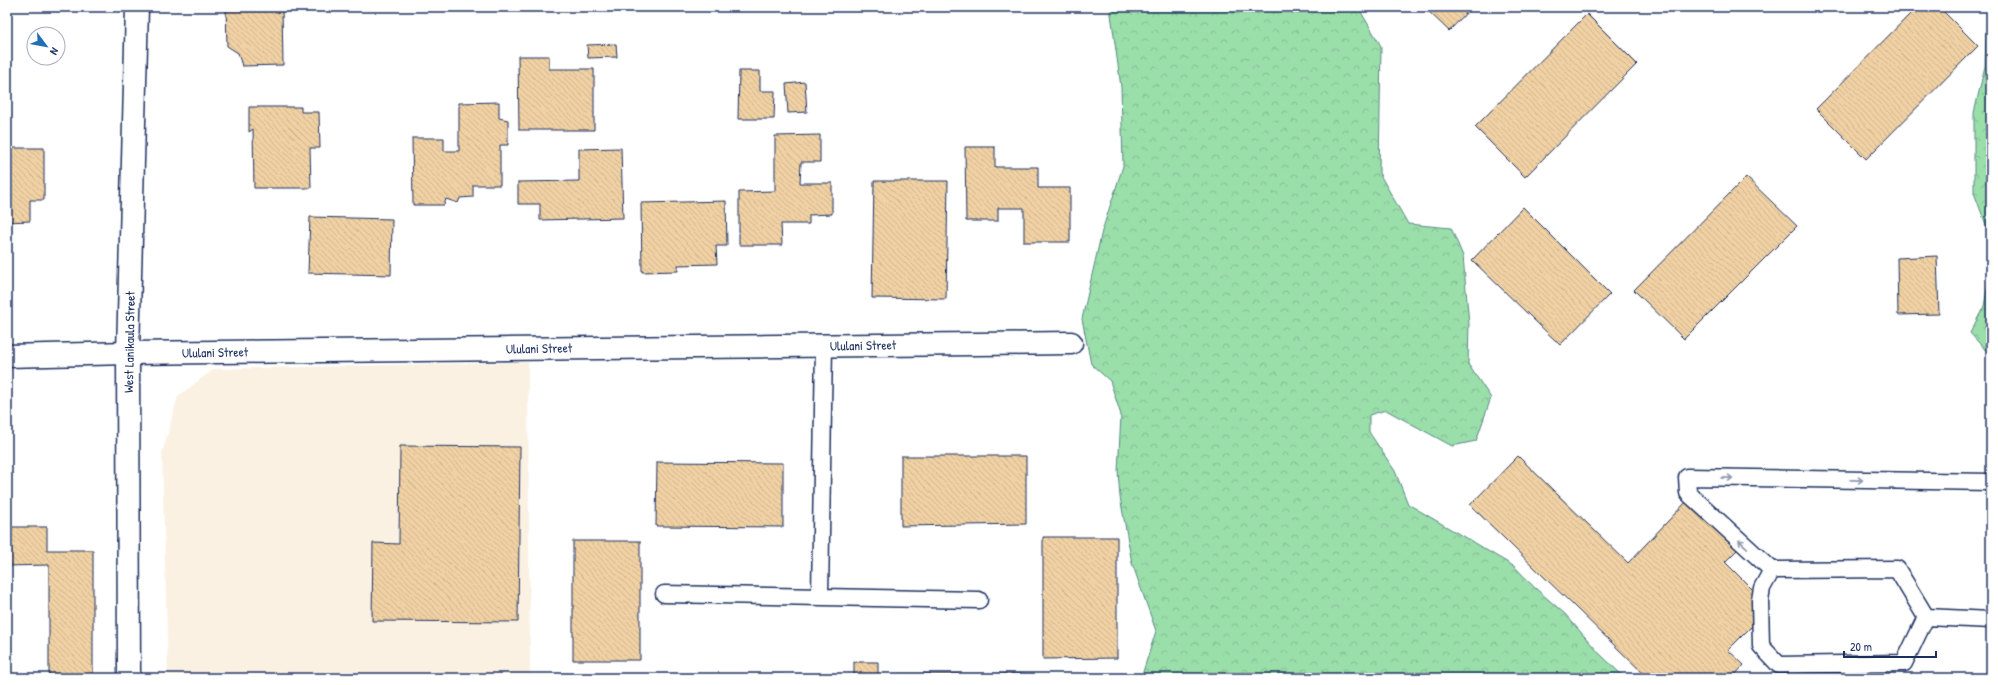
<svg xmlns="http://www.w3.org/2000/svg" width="1998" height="685" font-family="'Patrick Hand',sans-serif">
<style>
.built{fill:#faf1e3}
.forest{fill:url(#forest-crowns);stroke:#5a8684}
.building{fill:url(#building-back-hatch);stroke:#1b2f5e}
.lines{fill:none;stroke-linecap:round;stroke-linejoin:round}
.lane-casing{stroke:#1b2f5e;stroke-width:19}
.street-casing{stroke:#1b2f5e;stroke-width:25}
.secondary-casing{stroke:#1b2f5e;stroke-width:25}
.lane{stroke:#fff;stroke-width:16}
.street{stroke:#fff;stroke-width:22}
.secondary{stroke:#fff;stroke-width:22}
.oneway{stroke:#8d97ae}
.labels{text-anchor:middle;stroke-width:4;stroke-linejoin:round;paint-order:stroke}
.street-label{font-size:13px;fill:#1b2f5e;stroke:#fff}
</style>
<defs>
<pattern id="forest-crowns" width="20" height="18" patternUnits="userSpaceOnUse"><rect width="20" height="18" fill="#9adeaa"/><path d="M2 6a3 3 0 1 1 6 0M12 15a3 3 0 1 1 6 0" fill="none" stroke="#84bf95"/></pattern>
<pattern id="building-back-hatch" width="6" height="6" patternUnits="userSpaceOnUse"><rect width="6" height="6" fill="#f0d1a3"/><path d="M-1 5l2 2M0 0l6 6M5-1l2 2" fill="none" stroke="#cdb48f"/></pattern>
</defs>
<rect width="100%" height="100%" fill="#fff"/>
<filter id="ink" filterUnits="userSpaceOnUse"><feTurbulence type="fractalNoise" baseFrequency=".025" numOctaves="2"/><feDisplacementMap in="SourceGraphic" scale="8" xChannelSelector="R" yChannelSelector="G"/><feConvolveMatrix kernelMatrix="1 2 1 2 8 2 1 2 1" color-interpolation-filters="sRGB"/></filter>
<g filter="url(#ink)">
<!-- built -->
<path class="built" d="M 528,362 L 530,678 L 168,678 L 162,454 L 178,396 L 214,369 Z"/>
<!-- forest -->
<path class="forest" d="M 1110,7 L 1358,7 L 1381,46 L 1379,173 L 1408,224 L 1451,228 L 1463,256 L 1469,324 L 1468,364 L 1491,398 L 1476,441 L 1452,446 L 1386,410 L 1369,415 L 1369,432 L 1395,471 L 1408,504 L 1515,567 L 1534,587 L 1565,614 L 1599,653 L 1625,678 L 1141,678 L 1156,631 L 1132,563 L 1120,497 L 1118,471 L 1121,415 L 1110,381 L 1091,364 L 1082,319 L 1102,231 L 1123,166 L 1121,87 Z
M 1987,7 L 1991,7 L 1991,238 L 1974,193 L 1974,113 L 1985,66 Z
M 1991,268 L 1991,354 L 1989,354 L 1970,333 L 1984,306 Z"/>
<!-- building -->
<path class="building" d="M 226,7 L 282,7 L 283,65 L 242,66 L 238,53 L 227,46 Z
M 1424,7 L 1472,7 L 1449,31 Z
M 1917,7 L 1939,7 L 1978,46 L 1866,159 L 1816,109 Z
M 1587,14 L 1637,64 L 1525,177 L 1475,127 Z
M 616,44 L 617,57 L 588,58 L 587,45 Z
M 518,56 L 549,56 L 549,69 L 594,69 L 594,130 L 519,130 Z
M 739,71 L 760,71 L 760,91 L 775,91 L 774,119 L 738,119 Z
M 805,82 L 807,112 L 788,113 L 786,84 Z
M 499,102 L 499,118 L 508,120 L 508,145 L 500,145 L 500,185 L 473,185 L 473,197 L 460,198 L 458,203 L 446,199 L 444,205 L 413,205 L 412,138 L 444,138 L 444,151 L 459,151 L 459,103 Z
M 249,107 L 301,107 L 301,112 L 319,112 L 320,148 L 310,148 L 311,188 L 254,188 L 253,129 L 249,132 Z
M 820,135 L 820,162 L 801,162 L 800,183 L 832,183 L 832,214 L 809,215 L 809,224 L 781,224 L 782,245 L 739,245 L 739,192 L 775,191 L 775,136 Z
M 965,147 L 995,147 L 995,167 L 1038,167 L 1038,188 L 1070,188 L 1070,242 L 1024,242 L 1024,208 L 998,208 L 998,221 L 966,221 Z
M 7,148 L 44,148 L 44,200 L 30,200 L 30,221 L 7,222 Z
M 621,148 L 623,218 L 540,220 L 540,204 L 518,204 L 518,182 L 579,181 L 579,149 Z
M 1746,177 L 1797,226 L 1684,339 L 1634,290 Z
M 874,181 L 948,181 L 946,299 L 872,298 Z
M 726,201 L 727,246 L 716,246 L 717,264 L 678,265 L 678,271 L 642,272 L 641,203 Z
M 1523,207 L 1610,294 L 1560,345 L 1472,260 Z
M 310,217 L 392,219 L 391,275 L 308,273 Z
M 1937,256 L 1939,314 L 1898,315 L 1897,258 Z
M 400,446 L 520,447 L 518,622 L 372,621 L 373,543 L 399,544 Z
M 901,456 L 1026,456 L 1026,524 L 901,526 Z
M 1518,456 L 1628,563 L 1688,500 L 1738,549 L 1725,562 L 1756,593 L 1758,620 L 1728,650 L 1744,665 L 1732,678 L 1648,678 L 1470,505 Z
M 657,462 L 783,463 L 783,527 L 656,526 Z
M 7,527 L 47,527 L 47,550 L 93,550 L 93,678 L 49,678 L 49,565 L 7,566 Z
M 1043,537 L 1117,537 L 1117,658 L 1043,659 Z
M 573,541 L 640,541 L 640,660 L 573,660 Z
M 854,662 L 878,662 L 878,678 L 854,678 Z
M 899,674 L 1026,674 L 1026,678 L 899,678 Z
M 658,675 L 784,675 L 784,678 L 658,678 Z"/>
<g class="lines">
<!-- lane casing -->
<g class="lane-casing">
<path id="lane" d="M 1897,569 L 1926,617 L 1904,663 L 1779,665 L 1761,646 L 1760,600 L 1762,588 L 1772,570 Z
M 1772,570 L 1688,493 L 1687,477 L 1991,482
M 664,594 L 979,600
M 820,597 L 824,345
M 1926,617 L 1991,620"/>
</g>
<!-- street casing -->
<g class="street-casing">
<path id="street" d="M 7,356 L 128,353 L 1071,343"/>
</g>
<!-- secondary casing -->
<g class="secondary-casing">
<path id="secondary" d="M 129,678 L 128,353 L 137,7"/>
</g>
<!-- lane -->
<use href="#lane" class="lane"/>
<!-- street -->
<use href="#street" class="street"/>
<!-- secondary -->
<use href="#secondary" class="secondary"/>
</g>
<!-- one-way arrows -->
<defs><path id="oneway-shaft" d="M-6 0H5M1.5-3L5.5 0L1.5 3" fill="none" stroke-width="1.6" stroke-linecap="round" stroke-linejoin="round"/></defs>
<g class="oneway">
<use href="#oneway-shaft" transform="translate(1727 478) rotate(1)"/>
<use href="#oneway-shaft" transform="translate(1857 480) rotate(1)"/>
<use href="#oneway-shaft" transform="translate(1743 544) rotate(-137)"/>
</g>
</g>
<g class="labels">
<!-- street labels -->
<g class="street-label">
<text transform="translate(129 342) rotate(-89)" y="5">West Lanikaula Street</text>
<text transform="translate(863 345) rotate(-1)" y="5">Ululani Street</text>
<text transform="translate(539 348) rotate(-1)" y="5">Ululani Street</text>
<text transform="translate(215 352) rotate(-1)" y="5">Ululani Street</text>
</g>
</g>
<!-- margin -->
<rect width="1998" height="685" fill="none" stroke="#fff" stroke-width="24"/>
<rect x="12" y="12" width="1974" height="661" fill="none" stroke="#1b2f5e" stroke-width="1.5" filter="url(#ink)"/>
<!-- north arrow -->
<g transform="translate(46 46) rotate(122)"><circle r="19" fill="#ffffff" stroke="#a4acbf"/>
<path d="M0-3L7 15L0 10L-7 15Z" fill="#1f6fb2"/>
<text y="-6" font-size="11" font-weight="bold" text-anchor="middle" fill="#1b2f5e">N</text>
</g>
<!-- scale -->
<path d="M1844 651v6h92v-6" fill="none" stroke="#1b2f5e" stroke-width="2"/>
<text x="1850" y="651" font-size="12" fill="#1b2f5e" stroke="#ffffff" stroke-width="3" paint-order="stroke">20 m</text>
</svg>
